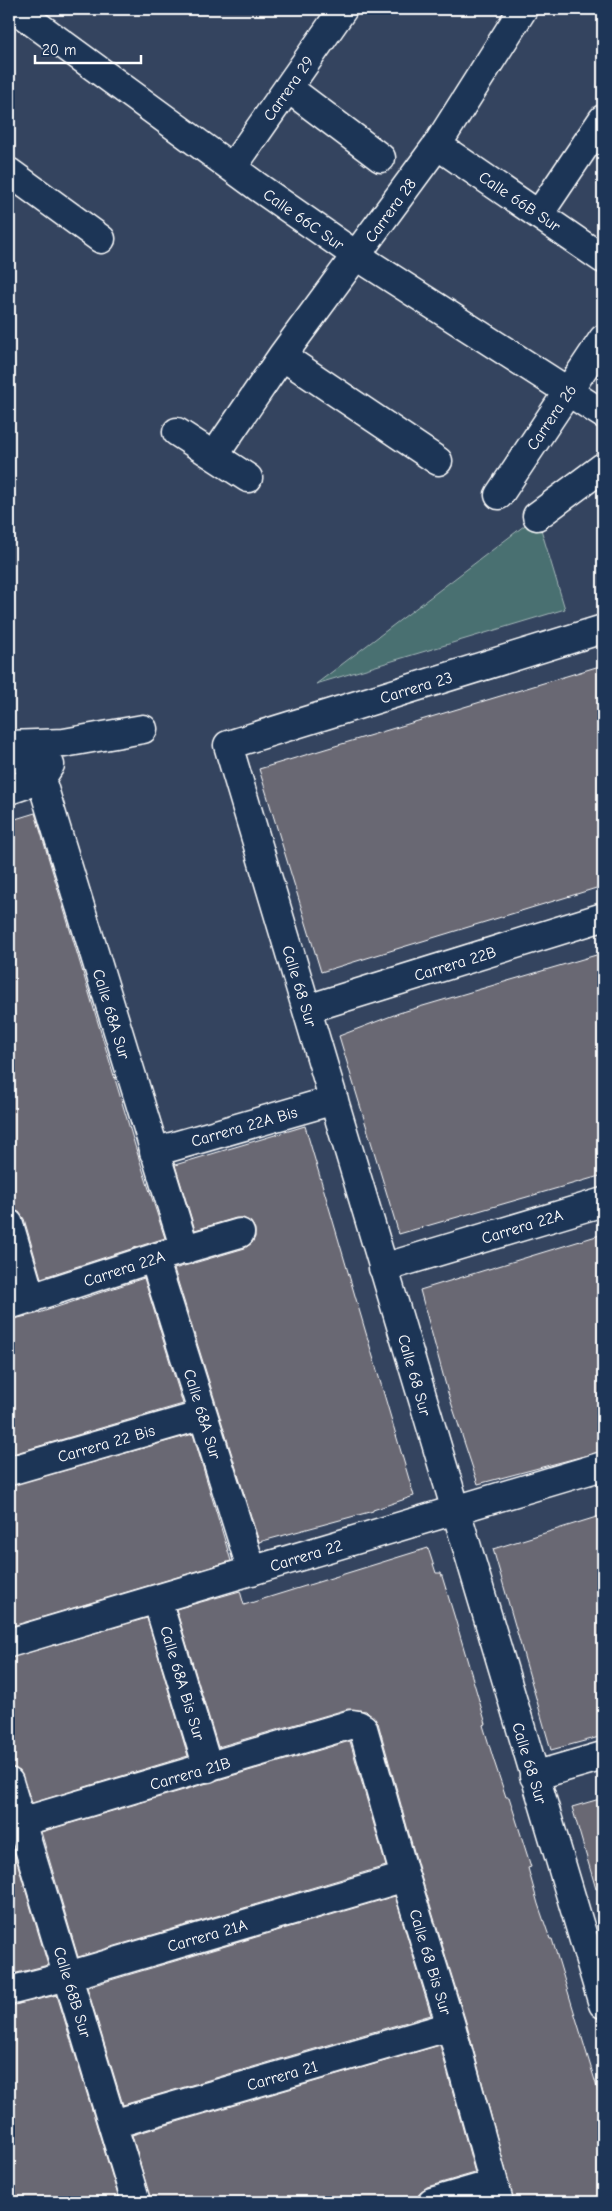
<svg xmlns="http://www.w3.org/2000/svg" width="612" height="2211" font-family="'Comic Neue',sans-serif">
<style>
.green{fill:#496f71;stroke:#a4b7b8}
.building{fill:#696773;stroke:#fff}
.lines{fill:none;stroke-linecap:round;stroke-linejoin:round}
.minor-casing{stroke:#fff;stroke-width:31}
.minor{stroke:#1d3557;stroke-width:28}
.labels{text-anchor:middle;stroke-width:5;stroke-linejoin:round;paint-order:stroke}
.street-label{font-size:16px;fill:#fff;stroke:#1d3557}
</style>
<rect width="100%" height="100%" fill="#34445f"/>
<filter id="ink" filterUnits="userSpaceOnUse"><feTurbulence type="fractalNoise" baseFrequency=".02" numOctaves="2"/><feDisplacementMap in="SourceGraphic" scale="10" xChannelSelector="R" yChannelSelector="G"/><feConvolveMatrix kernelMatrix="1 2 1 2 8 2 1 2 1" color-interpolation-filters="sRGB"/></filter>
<g filter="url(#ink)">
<!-- green -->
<path class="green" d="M 537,516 L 565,609 L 316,684 Z"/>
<!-- building -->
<path class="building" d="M 603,665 L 603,886 L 321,972 L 259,769 Z
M 35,813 L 136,1149 L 165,1238 L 41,1278 L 24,1219 L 19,1212 L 9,1209 L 9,821 Z
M 603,953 L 603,1175 L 399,1234 L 339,1036 L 399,1013 Z
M 305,1126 L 414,1496 L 373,1510 L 373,1511 L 259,1542 L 174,1269 L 245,1248 L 252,1243 L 255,1237 L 255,1229 L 251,1222 L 243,1218 L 236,1218 L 195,1230 L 175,1165 Z
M 603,1234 L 603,1451 L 478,1484 L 448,1393 L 420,1290 Z
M 144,1278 L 183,1404 L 9,1455 L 9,1320 L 36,1314 Z
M 193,1434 L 231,1561 L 9,1627 L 9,1486 Z
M 603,1515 L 603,1736 L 551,1750 L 493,1549 Z
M 428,1548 L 436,1573 L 441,1573 L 454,1615 L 486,1724 L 483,1725 L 494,1761 L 506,1797 L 509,1797 L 531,1867 L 528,1868 L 538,1904 L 550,1939 L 552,1939 L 603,2107 L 603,2202 L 514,2202 L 466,2022 L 420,1873 L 378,1723 L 366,1711 L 348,1709 L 218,1747 L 176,1609 L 240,1591 L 244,1605 Z
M 147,1618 L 188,1756 L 32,1803 L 20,1771 L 9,1767 L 9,1658 Z
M 350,1741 L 386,1866 L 78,1957 L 41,1832 Z
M 603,1798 L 603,1888 L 596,1889 L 572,1807 Z
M 9,1835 L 48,1965 L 9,1975 Z
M 395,1896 L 431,2015 L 123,2105 L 87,1987 Z
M 57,1995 L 120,2202 L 9,2202 L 9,2006 Z
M 440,2045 L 475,2173 L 427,2187 L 420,2192 L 417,2202 L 151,2202 L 132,2135 Z"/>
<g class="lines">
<!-- minor casing -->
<g class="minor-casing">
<path id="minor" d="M 15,9 L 258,187 L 357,256 L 603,414
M 288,88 L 381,158
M 437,145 L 603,259
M 232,168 L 343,9
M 9,172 L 101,239
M 539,214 L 603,119
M 282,356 L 438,461
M 177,432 L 248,478
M 214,456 L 282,356 L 437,145 L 523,9
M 499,495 L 603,339
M 537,516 L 603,467
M 603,629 L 228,745 L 603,2004
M 9,745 L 41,779 L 185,1250
M 9,745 L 64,743 L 143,729
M 9,790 L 41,779 L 50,765
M 307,1009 L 603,917
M 154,1152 L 334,1100
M 9,1224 L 31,1299
M 154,1258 L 252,1571
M 383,1268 L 603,1202
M 9,1305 L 154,1258 L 240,1233
M 9,1471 L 203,1415
M 157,1599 L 208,1768
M 9,1643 L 603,1466
M 534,1776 L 603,1756
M 9,1782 L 136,2202
M 21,1822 L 352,1724 L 358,1725 L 363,1728 L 405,1877 L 451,2026 L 499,2202
M 9,1991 L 68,1976 L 405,1877
M 113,2124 L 451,2026
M 432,2202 L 494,2184"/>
</g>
<!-- minor -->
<use href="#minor" class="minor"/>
</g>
</g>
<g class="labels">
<!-- street labels -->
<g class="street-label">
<text transform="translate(288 88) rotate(-55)" y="6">Carrera 29</text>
<text transform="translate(520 201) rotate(34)" y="6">Calle 66B Sur</text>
<text transform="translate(390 210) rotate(-54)" y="6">Carrera 28</text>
<text transform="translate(304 219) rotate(35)" y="6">Calle 66C Sur</text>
<text transform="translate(551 417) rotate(-56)" y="6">Carrera 26</text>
<text transform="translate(416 687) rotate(-17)" y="6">Carrera 23</text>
<text transform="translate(455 963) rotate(-17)" y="6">Carrera 22B</text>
<text transform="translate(300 986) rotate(73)" y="6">Calle 68 Sur</text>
<text transform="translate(112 1014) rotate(73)" y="6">Calle 68A Sur</text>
<text transform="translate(244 1126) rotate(-16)" y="6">Carrera 22A Bis</text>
<text transform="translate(522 1226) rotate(-17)" y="6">Carrera 22A</text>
<text transform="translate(124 1268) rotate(-18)" y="6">Carrera 22A</text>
<text transform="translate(415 1375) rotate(74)" y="6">Calle 68 Sur</text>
<text transform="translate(203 1414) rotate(73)" y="6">Calle 68A Sur</text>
<text transform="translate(106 1443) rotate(-16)" y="6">Carrera 22 Bis</text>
<text transform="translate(306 1555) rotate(-17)" y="6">Carrera 22</text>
<text transform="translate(183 1683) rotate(73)" y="6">Calle 68A Bis Sur</text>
<text transform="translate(530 1763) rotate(73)" y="6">Calle 68 Sur</text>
<text transform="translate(190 1773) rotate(-16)" y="6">Carrera 21B</text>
<text transform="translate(207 1935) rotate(-16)" y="6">Carrera 21A</text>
<text transform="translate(431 1962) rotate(73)" y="6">Calle 68 Bis Sur</text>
<text transform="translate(73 1992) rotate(73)" y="6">Calle 68B Sur</text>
<text transform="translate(282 2075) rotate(-16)" y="6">Carrera 21</text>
</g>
</g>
<!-- margin -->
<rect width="612" height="2211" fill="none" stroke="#1d3557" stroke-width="30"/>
<rect x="15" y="15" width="582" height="2181" fill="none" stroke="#fff" stroke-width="2" filter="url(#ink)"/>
<!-- scale -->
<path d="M35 55v8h106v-8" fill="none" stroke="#ffffff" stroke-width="2.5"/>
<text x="42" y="55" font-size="15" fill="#ffffff" stroke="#1d3557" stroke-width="4" paint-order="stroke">20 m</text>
</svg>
